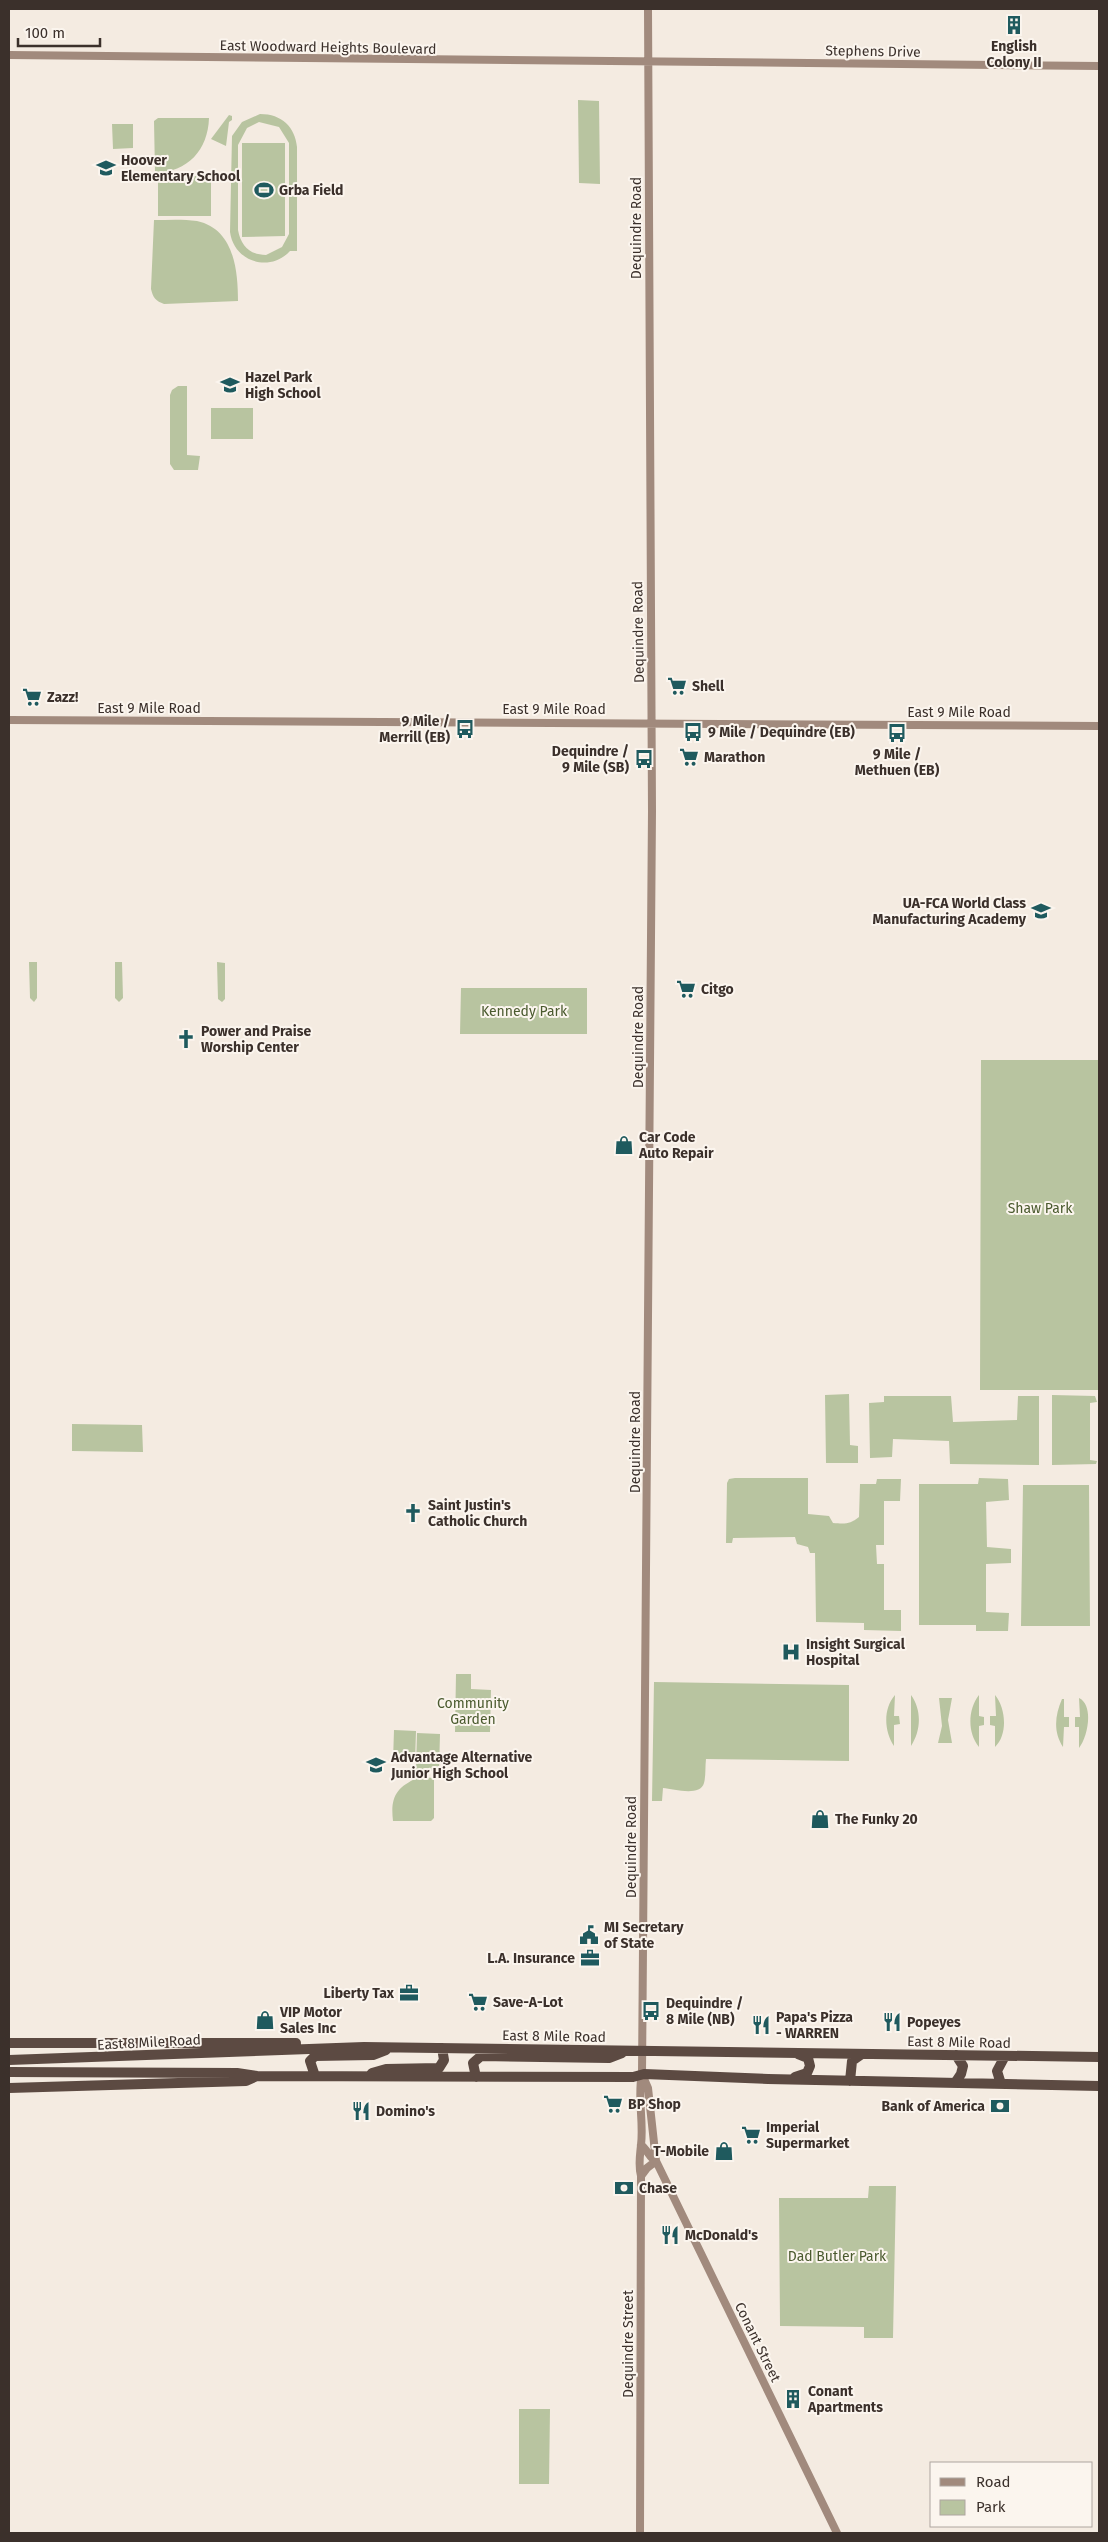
<svg xmlns="http://www.w3.org/2000/svg" width="1108" height="2542" font-family="'Fira Sans',sans-serif">
<style>
.green{fill:#b8c4a0;fill-rule:evenodd}
.lines{fill:none;stroke-linecap:round;stroke-linejoin:round}
.secondary{stroke:#a18a7d;stroke-width:8}
.highway{stroke:#5c4a42;stroke-width:10}
.labels{text-anchor:middle;stroke-width:4;stroke-linejoin:round;paint-order:stroke}
.poi-label{font-size:14px;font-weight:bold;fill:#3b302b;stroke:#fbf5ee;text-anchor:start}
.street-label{font-size:14px;fill:#3b302b;stroke:#fbf5ee}
.park-label{font-size:14px;fill:#4a5a2e;stroke:#fbf5ee}
</style>
<rect width="100%" height="100%" fill="#f4ebe1"/>
<!-- green -->
<path class="green" d="M 578,100 L 599,101 L 600,184 L 579,183 Z
M 260,114 C 282,114 295,127 297,147 L 297,251 L 290,251 C 270,273 234,262 230,232 L 232,136 L 242,122 ZM 259,122 L 279,127 L 289,143 L 289,234 L 282,247 L 266,255 C 250,255 241,246 238,230 L 238,145 L 247,128 Z
M 229,115 L 232,116 L 232,120 L 229,122 L 226,146 L 211,139 Z
M 158,118 L 209,118 C 208,150 188,172 155,173 L 154,121 Z
M 112,124 L 133,124 L 133,148 L 113,149 Z
M 242,143 L 285,143 L 285,236 L 242,237 Z
M 158,176 L 211,176 L 211,216 L 158,216 Z
M 154,220 C 168,220 183,219 197,221 C 234,229 238,270 238,301 L 164,304 C 156,301 153,298 151,289 Z
M 178,386 L 187,386 L 187,455 L 200,456 L 198,470 L 174,470 L 170,464 L 170,395 L 172,390 Z
M 211,408 L 253,408 L 253,439 L 211,439 Z
M 29,962 L 37,962 L 37,998 L 34,1002 L 30,998 Z
M 115,962 L 122,962 L 123,998 L 119,1002 L 115,998 Z
M 217,962 L 225,963 L 225,999 L 222,1002 L 218,999 Z
M 461,988 L 587,988 L 587,1034 L 460,1034 Z
M 981,1060 L 1099,1060 L 1099,1390 L 980,1390 Z
M 849,1394 L 850,1445 L 858,1446 L 858,1463 L 826,1463 L 825,1395 Z
M 1052,1395 L 1095,1396 L 1097,1402 L 1090,1403 L 1090,1460 L 1097,1461 L 1096,1464 L 1052,1465 Z
M 884,1396 L 951,1396 L 953,1422 L 1017,1420 L 1018,1396 L 1039,1396 L 1039,1465 L 950,1464 L 949,1441 L 893,1439 L 892,1457 L 870,1458 L 869,1403 L 884,1402 Z
M 72,1424 L 142,1425 L 143,1452 L 72,1451 Z
M 735,1478 L 808,1478 L 808,1514 L 829,1516 L 833,1523 C 846,1524 850,1524 859,1517 L 860,1484 L 876,1484 L 877,1479 L 901,1479 L 900,1501 L 884,1501 L 884,1545 L 876,1545 L 877,1564 L 884,1564 L 884,1610 L 901,1610 L 901,1631 L 864,1630 L 864,1623 L 816,1622 L 815,1553 L 810,1553 L 808,1547 L 797,1544 L 795,1537 L 733,1538 L 732,1543 L 726,1543 L 727,1483 L 729,1479 Z
M 979,1478 L 1008,1479 L 1009,1500 L 986,1502 L 987,1547 L 1011,1549 L 1011,1563 L 986,1564 L 986,1612 L 1009,1613 L 1008,1631 L 976,1631 L 976,1625 L 919,1625 L 919,1484 L 978,1484 Z
M 1023,1485 L 1089,1485 L 1090,1626 L 1021,1626 Z
M 456,1674 L 471,1674 L 471,1689 L 491,1690 L 490,1732 L 455,1732 Z
M 654,1682 L 849,1685 L 849,1761 L 706,1759 C 705,1767 706,1776 704,1783 C 700,1797 674,1789 663,1788 L 662,1801 L 652,1801 Z
M 895,1695 L 894,1716 L 899,1716 L 900,1724 L 894,1725 L 894,1746 C 884,1731 883,1709 895,1695 Z
M 911,1695 C 922,1710 921,1731 911,1746 Z
M 979,1695 L 979,1716 L 984,1717 L 984,1725 L 979,1726 L 979,1747 C 967,1733 968,1709 979,1695 Z
M 995,1695 C 1006,1708 1008,1735 995,1747 L 995,1726 L 990,1725 L 990,1716 L 996,1716 Z
M 939,1698 L 952,1698 L 948,1720 L 952,1743 L 938,1743 L 942,1726 Z
M 1079,1698 C 1094,1705 1088,1737 1079,1748 L 1079,1727 L 1075,1727 L 1075,1717 L 1080,1717 Z
M 1062,1699 L 1064,1699 L 1064,1717 L 1069,1717 L 1069,1727 L 1064,1727 L 1063,1747 C 1053,1732 1055,1715 1062,1699 Z
M 394,1730 L 416,1731 L 415,1761 L 393,1761 Z
M 417,1733 L 440,1734 L 439,1771 L 416,1770 Z
M 419,1777 L 434,1778 L 434,1818 L 431,1821 L 393,1821 C 390,1796 397,1787 419,1777 Z
M 869,2186 L 896,2186 L 893,2338 L 864,2338 L 864,2327 L 780,2326 L 779,2198 L 868,2198 Z
M 519,2409 L 550,2409 L 549,2484 L 519,2484 Z"/>
<g class="lines">
<!-- secondary -->
<path class="secondary" d="M 9,55 L 1099,66
M 9,720 L 1099,726
M 642,2074 L 648,2088 L 656,2161 L 837,2533
M 641,2145 C 648,2150 649,2158 656,2161
M 641,2176 C 638,2165 640,2156 641,2145 C 644,2121 637,2097 642,2074 L 652,811 L 648,9
M 640,2533 L 641,2176 L 647,2168 L 656,2161"/>
<!-- highway -->
<path class="highway" d="M 9,2043 L 296,2043
M 9,2060 L 364,2047 L 1099,2057
M 9,2072 L 237,2073 L 257,2076 L 633,2077 L 644,2074 L 768,2079 L 1099,2086
M 372,2073 L 386,2069 L 439,2068 L 444,2060 L 442,2048
M 315,2076 L 310,2061 L 315,2056 L 373,2055 L 386,2050
M 476,2077 L 473,2063 L 481,2056 L 609,2058 L 622,2053
M 795,2077 L 807,2073 L 810,2066 L 808,2058 L 798,2054
M 850,2081 L 852,2061 L 862,2054
M 955,2083 L 961,2074 L 963,2066 L 956,2055
M 1001,2084 L 997,2071 L 1005,2056
M 9,2088 L 246,2081 L 257,2076"/>
</g>
<!-- icons -->
<defs>
<g id="building-bare" transform="scale(1.5)"><path d="M-4-6H4V6H1V3H-1V6H-4ZM-2.5-4.3h1.7v1.8h-1.7ZM.8-4.3h1.7v1.8H.8ZM-2.5-1h1.7V.8h-1.7ZM.8-1h1.7V.8H.8Z" fill="#1f5a5e" stroke="#fbf5ee" stroke-width="2.5" paint-order="stroke"/></g>
<g id="school-bare" transform="scale(1.5)"><path d="M0-5L7-2L0 1L-7-2ZM-4 1L0 2.5L4 1V4Q0 6-4 4Z" fill="#1f5a5e" stroke="#fbf5ee" stroke-width="2.5" paint-order="stroke"/></g>
<g id="stadium-bare" transform="scale(1.5)"><path d="M0-5a6.5 5 0 1 0 0 10a6.5 5 0 1 0 0-10ZM-3.5-1.8h7v3.6h-7Z" fill="#1f5a5e" stroke="#fbf5ee" stroke-width="2.5" paint-order="stroke"/></g>
<g id="supermarket-bare" transform="scale(1.5)"><path d="M-6-5.5h2.5l.6 2H6L4.5 2H-2.5L-4.4-4H-6ZM-1.5 3.2a1.3 1.3 0 1 0 .1 0ZM3 3.2a1.3 1.3 0 1 0 .1 0Z" fill="#1f5a5e" stroke="#fbf5ee" stroke-width="2.5" paint-order="stroke"/></g>
<g id="bus-bare" transform="scale(1.5)"><path d="M-5-6H5V4H4V6H2V4H-2V6H-4V4H-5ZM-3.5-4V0h7V-4ZM-3.5 1.2v1.5H-2V1.2ZM2 1.2v1.5H3.5V1.2Z" fill="#1f5a5e" stroke="#fbf5ee" stroke-width="2.5" paint-order="stroke"/></g>
<g id="church-bare" transform="scale(1.5)"><path d="M-1.2-6h2.4v3.5h3.3v2.4h-3.3V6h-2.4V-.1h-3.3v-2.4h3.3Z" fill="#1f5a5e" stroke="#fbf5ee" stroke-width="2.5" paint-order="stroke"/></g>
<g id="shop-bare" transform="scale(1.5)"><path d="M-5-2.5h2.3a2.7 3.5 0 0 1 5.4 0H5L5.5 6h-11ZM-1.5-2.5h3a1.5 2.3 0 0 0-3 0Z" fill="#1f5a5e" stroke="#fbf5ee" stroke-width="2.5" paint-order="stroke"/></g>
<g id="hospital-bare" transform="scale(1.5)"><path d="M-5-5h3v3.5h4V-5h3V5h-3V1.5h-4V5h-3Z" fill="#1f5a5e" stroke="#fbf5ee" stroke-width="2.5" paint-order="stroke"/></g>
<g id="civic-bare" transform="scale(1.5)"><path d="M-.6-6.5H3V-4.5H.6V-3L4-1V1h2V6H-6V1h2V-1L-.6-3ZM-1.2 2.5V6h2.4V2.5Z" fill="#1f5a5e" stroke="#fbf5ee" stroke-width="2.5" paint-order="stroke"/></g>
<g id="office-bare" transform="scale(1.5)"><path d="M-6-3h4V-5.5h4V-3h4V5H-6ZM-1-4.5V-3h2v-1.5ZM-6 0V1H6V0Z" fill="#1f5a5e" stroke="#fbf5ee" stroke-width="2.5" paint-order="stroke"/></g>
<g id="restaurant-bare" transform="scale(1.5)"><path d="M-5-6h1v4h1v-4h1v4h1v-4h1v5L-1.5 .5V6h-2V.5L-5-1ZM5-6V6H3V1.5H1.5Q1.5-4 5-6Z" fill="#1f5a5e" stroke="#fbf5ee" stroke-width="2.5" paint-order="stroke"/></g>
<g id="bank-bare" transform="scale(1.5)"><path d="M-6-4H6V4H-6ZM0-2.3a2.3 2.3 0 1 0 0 4.6a2.3 2.3 0 1 0 0-4.6Z" fill="#1f5a5e" stroke="#fbf5ee" stroke-width="2.5" paint-order="stroke"/></g>
</defs>
<g fill-rule="evenodd">
<use href="#building-bare" x="1014" y="25"/>
<use href="#school-bare" x="106" y="168"/>
<use href="#stadium-bare" x="264" y="190"/>
<use href="#school-bare" x="230" y="385"/>
<use href="#supermarket-bare" x="677" y="686"/>
<use href="#supermarket-bare" x="32" y="697"/>
<use href="#bus-bare" x="465" y="729"/>
<use href="#bus-bare" x="693" y="732"/>
<use href="#bus-bare" x="897" y="733"/>
<use href="#supermarket-bare" x="689" y="757"/>
<use href="#bus-bare" x="644" y="759"/>
<use href="#school-bare" x="1041" y="911"/>
<use href="#supermarket-bare" x="686" y="989"/>
<use href="#church-bare" x="186" y="1039"/>
<use href="#shop-bare" x="624" y="1145"/>
<use href="#church-bare" x="413" y="1513"/>
<use href="#hospital-bare" x="791" y="1652"/>
<use href="#school-bare" x="376" y="1765"/>
<use href="#shop-bare" x="820" y="1819"/>
<use href="#civic-bare" x="589" y="1935"/>
<use href="#office-bare" x="590" y="1958"/>
<use href="#office-bare" x="409" y="1993"/>
<use href="#supermarket-bare" x="478" y="2002"/>
<use href="#bus-bare" x="651" y="2011"/>
<use href="#shop-bare" x="265" y="2020"/>
<use href="#restaurant-bare" x="892" y="2022"/>
<use href="#restaurant-bare" x="761" y="2025"/>
<use href="#supermarket-bare" x="613" y="2104"/>
<use href="#bank-bare" x="1000" y="2106"/>
<use href="#restaurant-bare" x="361" y="2111"/>
<use href="#supermarket-bare" x="751" y="2135"/>
<use href="#shop-bare" x="724" y="2151"/>
<use href="#bank-bare" x="624" y="2188"/>
<use href="#restaurant-bare" x="670" y="2235"/>
<use href="#building-bare" x="793" y="2399"/>
</g>
<g class="labels">
<!-- poi labels -->
<g class="poi-label">
<text x="1014" y="51" text-anchor="middle">English<tspan x="1014" dy="16">Colony II</tspan></text>
<text x="121" y="165">Hoover<tspan x="121" dy="16">Elementary School</tspan></text>
<text x="279" y="195">Grba Field</text>
<text x="245" y="382">Hazel Park<tspan x="245" dy="16">High School</tspan></text>
<text x="692" y="691">Shell</text>
<text x="47" y="702">Zazz!</text>
<text x="450" y="726" text-anchor="end">9 Mile /<tspan x="450" dy="16">Merrill (EB)</tspan></text>
<text x="708" y="737">9 Mile / Dequindre (EB)</text>
<text x="629" y="756" text-anchor="end">Dequindre /<tspan x="629" dy="16">9 Mile (SB)</tspan></text>
<text x="897" y="759" text-anchor="middle">9 Mile /<tspan x="897" dy="16">Methuen (EB)</tspan></text>
<text x="704" y="762">Marathon</text>
<text x="1026" y="908" text-anchor="end">UA-FCA World Class<tspan x="1026" dy="16">Manufacturing Academy</tspan></text>
<text x="701" y="994">Citgo</text>
<text x="201" y="1036">Power and Praise<tspan x="201" dy="16">Worship Center</tspan></text>
<text x="639" y="1142">Car Code<tspan x="639" dy="16">Auto Repair</tspan></text>
<text x="428" y="1510">Saint Justin's<tspan x="428" dy="16">Catholic Church</tspan></text>
<text x="806" y="1649">Insight Surgical<tspan x="806" dy="16">Hospital</tspan></text>
<text x="391" y="1762">Advantage Alternative<tspan x="391" dy="16">Junior High School</tspan></text>
<text x="835" y="1824">The Funky 20</text>
<text x="604" y="1932">MI Secretary<tspan x="604" dy="16">of State</tspan></text>
<text x="575" y="1963" text-anchor="end">L.A. Insurance</text>
<text x="394" y="1998" text-anchor="end">Liberty Tax</text>
<text x="493" y="2007">Save-A-Lot</text>
<text x="666" y="2008">Dequindre /<tspan x="666" dy="16">8 Mile (NB)</tspan></text>
<text x="280" y="2017">VIP Motor<tspan x="280" dy="16">Sales Inc</tspan></text>
<text x="776" y="2022">Papa's Pizza<tspan x="776" dy="16">- WARREN</tspan></text>
<text x="907" y="2027">Popeyes</text>
<text x="628" y="2109">BP Shop</text>
<text x="985" y="2111" text-anchor="end">Bank of America</text>
<text x="376" y="2116">Domino's</text>
<text x="766" y="2132">Imperial<tspan x="766" dy="16">Supermarket</tspan></text>
<text x="709" y="2156" text-anchor="end">T-Mobile</text>
<text x="639" y="2193">Chase</text>
<text x="685" y="2240">McDonald's</text>
<text x="808" y="2396">Conant<tspan x="808" dy="16">Apartments</tspan></text>
</g>
<!-- street labels -->
<g class="street-label">
<text transform="translate(328 47) rotate(1)" y="5">East Woodward Heights Boulevard</text>
<text transform="translate(873 51) rotate(1)" y="5">Stephens Drive</text>
<text transform="translate(636 228) rotate(-90)" y="5">Dequindre Road</text>
<text transform="translate(638 632) rotate(-91)" y="5">Dequindre Road</text>
<text x="149" y="713">East 9 Mile Road</text>
<text x="554" y="714">East 9 Mile Road</text>
<text x="959" y="717">East 9 Mile Road</text>
<text transform="translate(638 1037) rotate(-90)" y="5">Dequindre Road</text>
<text transform="translate(635 1442) rotate(-90)" y="5">Dequindre Road</text>
<text transform="translate(631 1847) rotate(-90)" y="5">Dequindre Road</text>
<text transform="translate(554 2036) rotate(1)" y="5">East 8 Mile Road</text>
<text transform="translate(149 2042) rotate(-3)" y="5">East 8 Mile Road</text>
<text transform="translate(959 2042) rotate(1)" y="5">East 8 Mile Road</text>
<text transform="translate(758 2342) rotate(64)" y="5">Conant Street</text>
<text transform="translate(628 2344) rotate(-90)" y="5">Dequindre Street</text>
</g>
<!-- park labels -->
<g class="park-label">
<text x="524" y="1016">Kennedy Park</text>
<text x="1040" y="1213">Shaw Park</text>
<text x="473" y="1708">Community<tspan x="473" dy="16">Garden</tspan></text>
<text x="837" y="2261">Dad Butler Park</text>
</g>
</g>
<!-- border -->
<rect width="1108" height="2542" fill="none" stroke="#3b302b" stroke-width="20"/>
<!-- legend -->
<rect x="930" y="2462" width="162" height="65" fill="#fbf5ee" stroke="#aea6a0"/>
<rect x="940" y="2478" width="25" height="8" fill="#a18a7d" stroke="#aea6a0"/>
<text x="976" y="2487" font-size="15" fill="#3b302b">Road</text>
<rect x="940" y="2500" width="25" height="15" fill="#b8c4a0" stroke="#aea6a0"/>
<text x="976" y="2512" font-size="15" fill="#3b302b">Park</text>
<!-- scale -->
<path d="M18 38v8h82v-8" fill="none" stroke="#3b302b" stroke-width="2.5"/>
<text x="25" y="38" font-size="15" fill="#3b302b" stroke="#fbf5ee" stroke-width="4" paint-order="stroke">100 m</text>
</svg>
